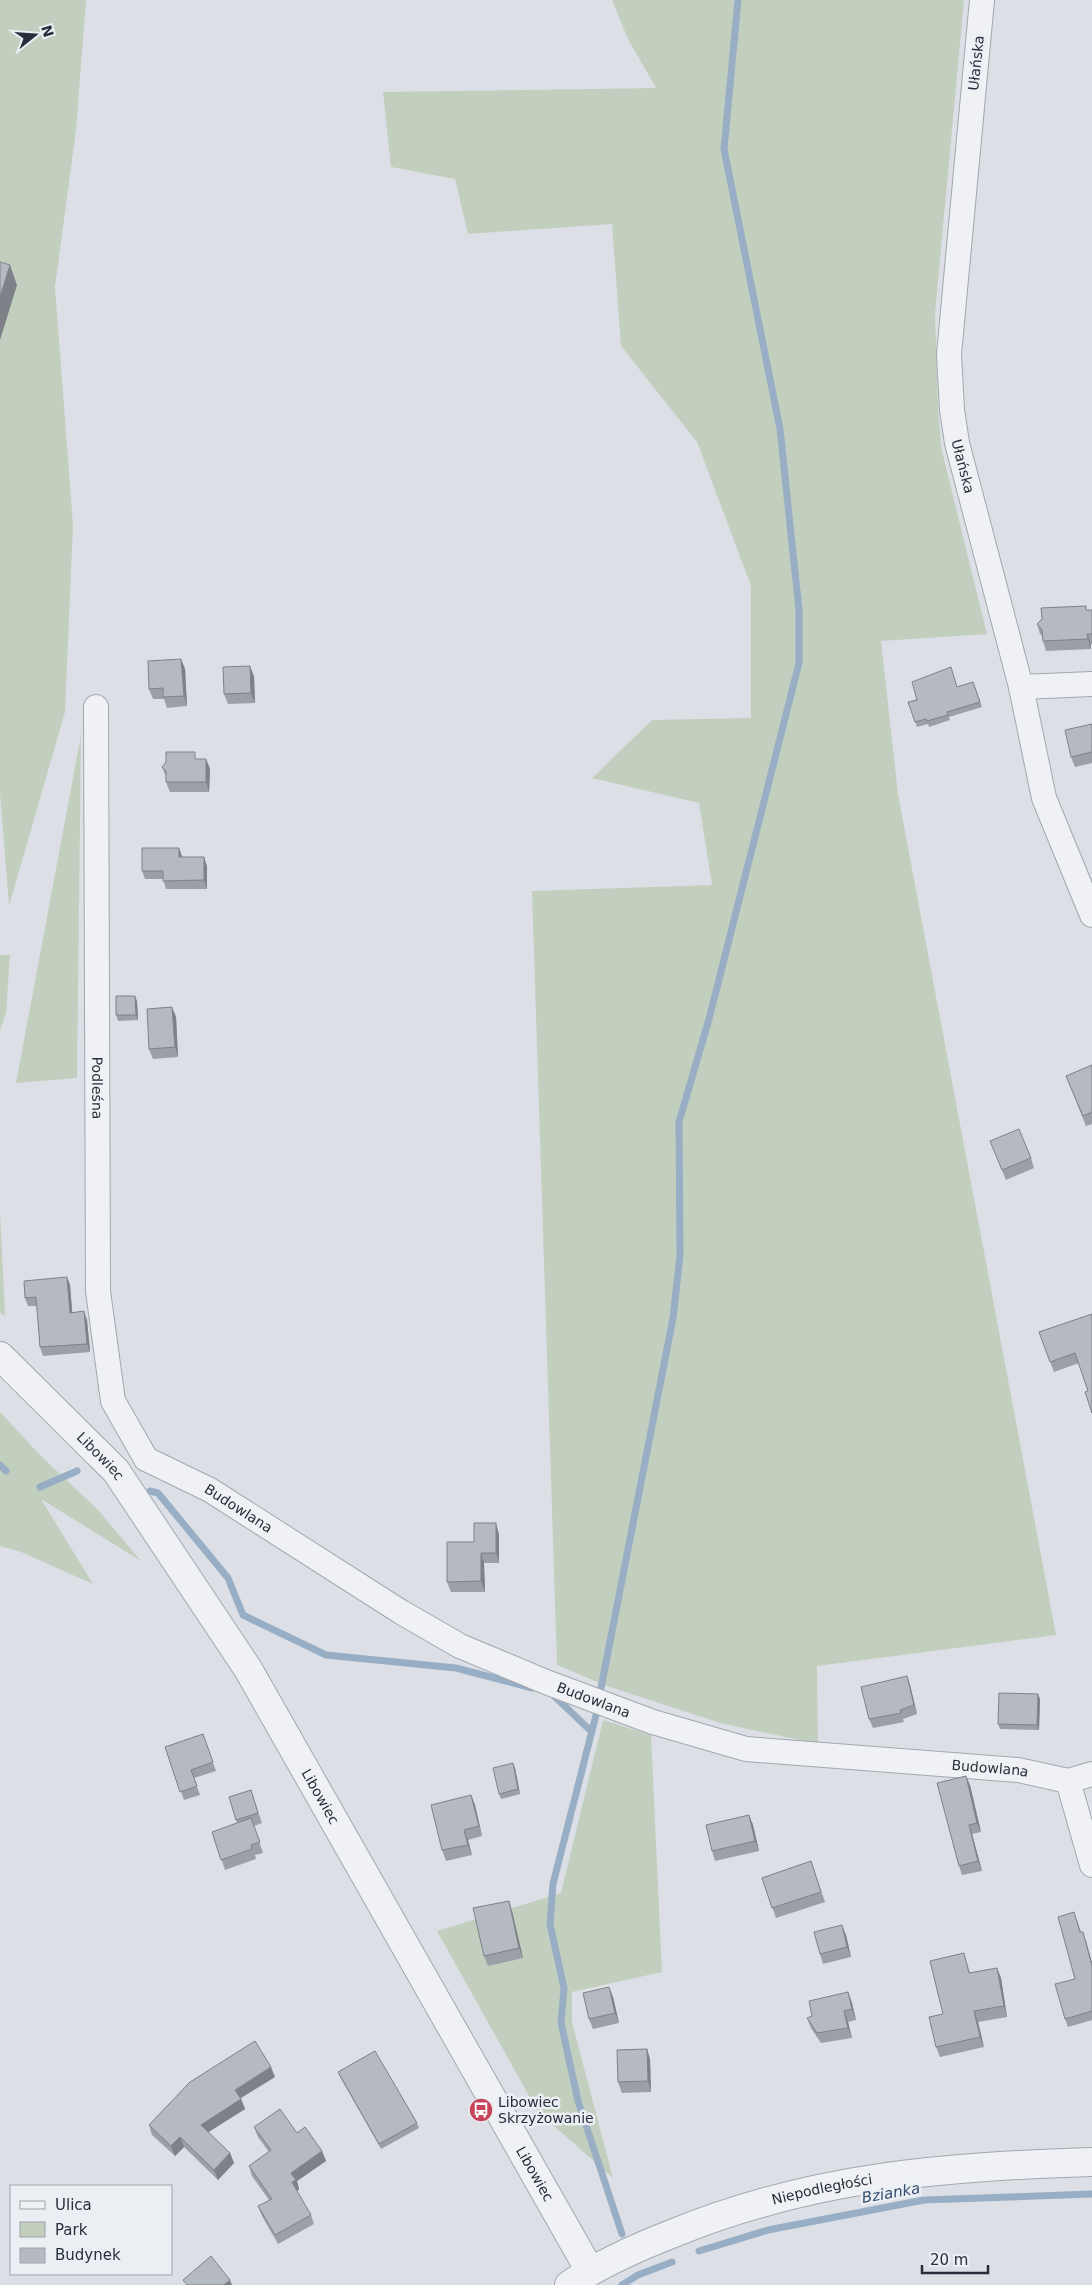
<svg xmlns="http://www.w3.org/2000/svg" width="1092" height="2285" font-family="'DejaVu Sans',sans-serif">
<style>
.green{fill:#c2cfbe}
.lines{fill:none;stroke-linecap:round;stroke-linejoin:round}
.stream{stroke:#98aec5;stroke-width:7}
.minor-casing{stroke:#a2a7af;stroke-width:26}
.tertiary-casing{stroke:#a2a7af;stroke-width:30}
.minor{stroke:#eff1f4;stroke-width:24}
.tertiary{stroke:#eff1f4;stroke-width:28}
.wall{fill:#9b9fa7}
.shaded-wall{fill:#7e8288}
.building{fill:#b4b9c2;stroke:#7e8288}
.labels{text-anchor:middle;stroke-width:5;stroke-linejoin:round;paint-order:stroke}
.street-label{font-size:14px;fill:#272e3b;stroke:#ebeff4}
.poi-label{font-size:14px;fill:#272e3b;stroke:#ebeff4;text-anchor:start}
.water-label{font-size:15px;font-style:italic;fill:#334d6d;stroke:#ebeff4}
</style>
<rect width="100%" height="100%" fill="#dce0e6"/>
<!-- green -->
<path class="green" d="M 0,0 L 86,0 L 76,130 L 55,287 L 73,525 L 65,712 L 9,906 L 0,792 Z
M 612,0 L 964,0 L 935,314 L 938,405 L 941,447 L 987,634 L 881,641 L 898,794 L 1056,1635 L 817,1666 L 818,1744 L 720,1723 L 604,1685 L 557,1665 L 532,891 L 712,885 L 699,803 L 592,778 L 652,720 L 751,718 L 751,586 L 697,442 L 621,346 L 612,224 L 468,234 L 455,179 L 391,167 L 383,92 L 656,88 L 628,39 Z
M 81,735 L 77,1078 L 16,1083 Z
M 0,955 L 10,955 L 6,1013 L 0,1030 Z
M 0,1208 L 5,1317 L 0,1312 Z
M 0,1412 L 40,1455 L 98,1510 L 141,1561 L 41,1499 L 93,1584 L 21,1552 L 0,1546 Z
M 603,1720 L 651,1735 L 662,1972 L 572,1992 L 572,2022 L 613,2178 L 538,2112 L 437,1931 L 561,1893 Z"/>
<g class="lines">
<!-- stream -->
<path class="stream" d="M 0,1465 L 6,1471
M 40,1487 L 77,1471
M 150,1491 L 158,1493 L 228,1578 L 243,1615 L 326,1655 L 456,1668 L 532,1688
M 601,1688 L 673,1318 L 680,1255 L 679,1122 L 709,1019 L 799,663 L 799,610 L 780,429 L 724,149 L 738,0
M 552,1694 L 592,1732
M 596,1715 L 553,1884 L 550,1924 L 564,1988 L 561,2023 L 578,2101 L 622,2234
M 699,2251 L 768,2230 L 924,2200 L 1092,2194
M 622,2285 L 638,2275 L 672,2262"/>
<!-- minor casing -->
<g class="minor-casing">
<g id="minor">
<path id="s1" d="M 982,0 L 949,354 L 952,410 L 957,443 L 1021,687 L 1044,798 L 1092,915"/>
<path d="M 1021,687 L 1092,684"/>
<path id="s2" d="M 96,707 L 98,1291 L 113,1401 L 146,1459"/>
<path id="s3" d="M 146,1459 L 210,1490 L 401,1612 L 460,1646 L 546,1682 L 653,1722 L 746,1749 L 1018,1770 L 1068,1781 L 1092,1774"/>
<path d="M 1068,1781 L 1092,1865"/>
</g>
</g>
<!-- tertiary casing -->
<g class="tertiary-casing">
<g id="tertiary">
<path id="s4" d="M 0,1356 L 116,1471 L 248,1669 L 590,2271"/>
<path id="s5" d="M 569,2285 C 601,2263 638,2247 674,2233 C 814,2176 942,2167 1092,2162"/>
</g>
</g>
<!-- minor -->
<use href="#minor" class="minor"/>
<!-- tertiary -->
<use href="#tertiary" class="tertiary"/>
</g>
<!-- wall -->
<path class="wall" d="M 1087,610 L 1092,610 L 1092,644 L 1091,644 L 1091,649 L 1046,651 L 1043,641 L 1042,636 L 1040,634 L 1037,624 Z
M 181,659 L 185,669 L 187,706 L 167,708 L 164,699 L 153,699 L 149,689 Z
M 254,676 L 255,703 L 228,704 L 224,694 Z
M 973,682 L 982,707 L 949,717 L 950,720 L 929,727 L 928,724 L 917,727 L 908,702 Z
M 1092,724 L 1092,763 L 1075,767 L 1071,757 Z
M 197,759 L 206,759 L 210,769 L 209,792 L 170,792 L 166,782 L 166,777 L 162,767 Z
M 182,856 L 182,857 L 207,866 L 207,889 L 166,889 L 163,879 L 145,879 L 142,871 Z
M 137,1001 L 138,1020 L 118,1021 L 116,1015 Z
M 172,1007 L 176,1017 L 178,1057 L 153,1059 L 149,1049 Z
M 1092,1065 L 1092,1124 L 1086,1126 L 1066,1076 Z
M 990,1141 L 1031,1158 L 1034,1168 L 1006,1180 Z
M 67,1277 L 70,1285 L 72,1312 L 87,1320 L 90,1352 L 43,1356 L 40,1347 L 37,1306 L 28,1306 L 25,1298 Z
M 1092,1314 L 1092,1413 L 1088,1391 L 1079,1363 L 1054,1372 L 1039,1332 Z
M 499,1534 L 499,1563 L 484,1563 L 485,1592 L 451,1592 L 447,1582 L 474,1542 Z
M 907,1676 L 910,1685 L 917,1714 L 903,1719 L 904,1722 L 873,1728 L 869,1719 Z
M 1040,1699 L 1039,1730 L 1000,1729 L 998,1724 Z
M 203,1734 L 216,1771 L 194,1778 L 200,1795 L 184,1800 L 165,1747 Z
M 515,1768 L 520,1794 L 501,1799 L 499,1794 Z
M 970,1785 L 981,1832 L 972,1834 L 982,1871 L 962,1875 L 959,1866 Z
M 251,1790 L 262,1823 L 254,1826 L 263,1853 L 255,1855 L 256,1859 L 225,1870 L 212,1832 L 237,1823 L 229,1797 Z
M 471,1795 L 475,1805 L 482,1836 L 468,1840 L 472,1855 L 446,1861 L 442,1850 Z
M 749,1815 L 753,1825 L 759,1851 L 715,1861 L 712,1851 Z
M 811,1861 L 825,1902 L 776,1918 L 762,1878 Z
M 509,1901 L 512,1911 L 523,1958 L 488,1966 L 484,1956 Z
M 1077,1920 L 1081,1932 L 1086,1940 L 1092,1963 L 1092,2020 L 1068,2027 L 1065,2019 L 1075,1979 Z
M 846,1935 L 851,1957 L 823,1964 L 820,1954 Z
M 967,1963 L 970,1973 L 997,1968 L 1001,1978 L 1007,2017 L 978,2022 L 984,2047 L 940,2057 L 936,2047 L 943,2014 Z
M 609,1987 L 613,1997 L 619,2023 L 593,2029 L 589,2019 Z
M 848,1992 L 852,2003 L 856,2020 L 848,2022 L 852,2038 L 821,2043 L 811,2028 L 807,2018 L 812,2016 Z
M 647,2049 L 650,2059 L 651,2092 L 622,2093 L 618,2082 Z
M 338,2072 L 417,2123 L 419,2128 L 381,2149 L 340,2077 Z
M 275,2077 L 241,2098 L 245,2109 L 208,2132 L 230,2153 L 234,2163 L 218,2180 L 184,2147 L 175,2156 L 152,2135 L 149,2125 Z
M 254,2127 L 297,2133 L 322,2151 L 326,2161 L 297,2181 L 299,2189 L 297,2191 L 311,2215 L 314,2224 L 278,2244 L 262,2216 L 258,2206 L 269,2200 L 252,2176 L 249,2166 L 269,2152 L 258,2137 Z"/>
<!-- shaded-wall -->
<path class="shaded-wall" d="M 10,265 L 17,285 L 0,340 L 0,297 Z
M 1087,634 L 1091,644 L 1091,649 L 1088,639 Z
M 181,659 L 185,669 L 187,706 L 184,696 Z
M 250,666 L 254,676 L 255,703 L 251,693 Z
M 206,759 L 210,769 L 209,792 L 206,782 Z
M 179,848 L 182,856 L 182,866 L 179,857 Z
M 204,857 L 207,866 L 207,889 L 204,880 Z
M 135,996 L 137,1001 L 138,1020 L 136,1015 Z
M 172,1007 L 176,1017 L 178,1057 L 175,1047 Z
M 67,1277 L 70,1285 L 73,1321 L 70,1313 Z
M 84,1311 L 87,1320 L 90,1352 L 87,1344 Z
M 496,1523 L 499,1534 L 499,1563 L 496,1553 Z
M 481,1553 L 484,1563 L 485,1592 L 481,1581 Z
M 907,1676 L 910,1685 L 917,1714 L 914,1705 Z
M 1038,1694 L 1040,1699 L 1039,1730 L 1037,1725 Z
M 513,1763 L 515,1768 L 520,1794 L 518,1789 Z
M 966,1776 L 970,1785 L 981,1832 L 977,1823 Z
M 471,1795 L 475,1805 L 482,1836 L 479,1826 Z
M 749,1815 L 753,1825 L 759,1851 L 755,1841 Z
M 969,1825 L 972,1834 L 982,1871 L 978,1861 Z
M 464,1830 L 468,1840 L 472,1855 L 468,1845 Z
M 509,1901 L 512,1911 L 523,1958 L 519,1948 Z
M 842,1925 L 846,1935 L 851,1957 L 847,1947 Z
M 1083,1932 L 1092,1963 L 1092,1966 Z
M 997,1968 L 1001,1978 L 1007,2017 L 1004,2006 Z
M 609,1987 L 613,1997 L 619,2023 L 615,2013 Z
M 848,1992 L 852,2003 L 856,2020 L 852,2009 Z
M 844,2011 L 848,2022 L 852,2038 L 848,2028 Z
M 974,2011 L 978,2022 L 984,2047 L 980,2037 Z
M 647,2049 L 650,2059 L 651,2092 L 648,2081 Z
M 271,2067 L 275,2077 L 239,2099 L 235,2090 Z
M 241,2099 L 245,2109 L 204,2135 L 201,2125 Z
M 180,2137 L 184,2147 L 175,2156 L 171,2146 Z
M 322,2151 L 326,2161 L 297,2181 L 299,2189 L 296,2192 L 292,2182 L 291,2173 Z
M 230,2153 L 234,2163 L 218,2180 L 214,2170 Z
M 230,2280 L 232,2285 L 224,2285 Z"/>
<!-- building -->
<path class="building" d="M 0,262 L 10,265 L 0,297 Z
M 1086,606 L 1086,610 L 1092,610 L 1092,634 L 1087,634 L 1088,639 L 1043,641 L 1042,630 L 1037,624 L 1042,619 L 1041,608 Z
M 181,659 L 184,696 L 163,697 L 163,688 L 149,689 L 148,661 Z
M 250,666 L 251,693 L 224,694 L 223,667 Z
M 951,667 L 957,687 L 973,682 L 980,702 L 947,712 L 948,715 L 927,721 L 926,719 L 915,722 L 908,702 L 917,700 L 912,682 Z
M 1092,724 L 1092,752 L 1071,757 L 1065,730 Z
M 166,752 L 195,752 L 195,759 L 206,759 L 206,782 L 166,782 L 166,771 L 162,767 L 166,762 Z
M 142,848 L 179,848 L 179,857 L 204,857 L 204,880 L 163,881 L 163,871 L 142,871 Z
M 116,996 L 135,996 L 136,1015 L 116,1015 Z
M 172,1007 L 175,1047 L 149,1049 L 147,1009 Z
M 1092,1065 L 1092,1112 L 1083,1116 L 1066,1076 Z
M 1019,1129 L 1031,1158 L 1002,1170 L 990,1141 Z
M 67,1277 L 70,1313 L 84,1311 L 87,1344 L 40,1347 L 36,1297 L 25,1298 L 24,1281 Z
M 1092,1314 L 1092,1413 L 1085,1392 L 1088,1391 L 1075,1353 L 1050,1362 L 1039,1332 Z
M 474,1523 L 496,1523 L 496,1553 L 481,1553 L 481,1581 L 447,1582 L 447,1542 L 474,1542 Z
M 907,1676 L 914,1705 L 900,1710 L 901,1713 L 869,1719 L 861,1687 Z
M 999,1693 L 1038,1694 L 1037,1725 L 998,1724 Z
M 203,1734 L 213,1762 L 191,1770 L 197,1786 L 180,1792 L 165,1747 Z
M 513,1763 L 518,1789 L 499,1794 L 493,1768 Z
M 966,1776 L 977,1823 L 969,1825 L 978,1861 L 959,1866 L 937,1783 Z
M 251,1790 L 258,1813 L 236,1820 L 229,1797 Z
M 471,1795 L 479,1826 L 464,1830 L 468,1845 L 442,1850 L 431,1805 Z
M 749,1815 L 755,1841 L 712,1851 L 706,1825 Z
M 251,1818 L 260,1842 L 251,1845 L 252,1849 L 221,1860 L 212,1832 Z
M 811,1861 L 821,1892 L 772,1908 L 762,1878 Z
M 509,1901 L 519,1948 L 484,1956 L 473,1908 Z
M 1074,1912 L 1080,1932 L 1083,1932 L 1092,1966 L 1092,2011 L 1065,2019 L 1055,1984 L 1075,1979 L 1058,1917 Z
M 842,1925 L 847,1947 L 820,1954 L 814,1932 Z
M 964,1953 L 969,1973 L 997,1968 L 1004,2006 L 974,2011 L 980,2037 L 936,2047 L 929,2017 L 943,2014 L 930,1961 Z
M 609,1987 L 615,2013 L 589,2019 L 583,1993 Z
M 848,1992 L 852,2009 L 844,2011 L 848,2028 L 817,2033 L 807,2018 L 812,2016 L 809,2001 Z
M 255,2041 L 271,2067 L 235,2090 L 241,2099 L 201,2125 L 230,2153 L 214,2170 L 180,2137 L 171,2146 L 149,2125 L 190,2082 Z
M 647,2049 L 648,2081 L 618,2082 L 617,2050 Z
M 375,2051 L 417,2123 L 379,2144 L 338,2072 Z
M 280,2109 L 297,2133 L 305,2127 L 322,2151 L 291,2173 L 296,2180 L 292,2182 L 311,2215 L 275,2235 L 258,2206 L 272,2199 L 249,2166 L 271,2150 L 254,2127 Z
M 211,2256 L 230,2280 L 224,2285 L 187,2285 L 183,2280 Z"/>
<!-- icons -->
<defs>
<g id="bus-disc" transform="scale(1.25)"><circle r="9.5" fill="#c7455a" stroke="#ebeff4"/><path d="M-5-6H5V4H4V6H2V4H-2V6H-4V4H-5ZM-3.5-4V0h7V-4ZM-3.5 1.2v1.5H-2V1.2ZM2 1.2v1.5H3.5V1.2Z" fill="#fff"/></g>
</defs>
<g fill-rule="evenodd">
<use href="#bus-disc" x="481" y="2110"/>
</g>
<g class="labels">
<!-- street labels -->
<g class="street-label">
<text transform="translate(976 63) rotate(-84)" y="5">Ułańska</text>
<text dy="5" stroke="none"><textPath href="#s1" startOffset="469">Ułańska</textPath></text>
<text dy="5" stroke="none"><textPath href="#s2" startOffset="381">Podleśna</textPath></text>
<text dy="5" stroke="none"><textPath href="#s4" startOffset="142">Libowiec</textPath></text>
<text dy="5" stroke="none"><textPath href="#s3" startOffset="105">Budowlana</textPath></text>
<text dy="5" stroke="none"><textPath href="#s3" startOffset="510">Budowlana</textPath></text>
<text dy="5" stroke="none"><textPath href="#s3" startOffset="915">Budowlana</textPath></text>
<text dy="5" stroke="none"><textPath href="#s4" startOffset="548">Libowiec</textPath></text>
<text dy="5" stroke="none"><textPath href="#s4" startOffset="982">Libowiec</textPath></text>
<text dy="5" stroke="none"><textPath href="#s5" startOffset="272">Niepodległości</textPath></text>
</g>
<!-- poi labels -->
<g class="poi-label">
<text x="498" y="2107">Libowiec<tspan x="498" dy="16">Skrzyżowanie</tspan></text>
</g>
<!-- water labels -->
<g class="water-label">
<text transform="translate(891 2193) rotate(-10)" y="5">Bzianka</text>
</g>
</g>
<!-- legend -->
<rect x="10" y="2185" width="162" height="90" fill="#ebeff4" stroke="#9da2aa"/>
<rect x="20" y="2201" width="25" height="8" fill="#eff1f4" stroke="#9da2aa"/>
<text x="55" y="2210" font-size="15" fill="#272e3b">Ulica</text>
<rect x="20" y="2222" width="25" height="15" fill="#c2cfbe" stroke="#9da2aa"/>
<text x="55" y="2235" font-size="15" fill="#272e3b">Park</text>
<rect x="20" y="2248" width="25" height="15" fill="#b4b9c2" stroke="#9da2aa"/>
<text x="55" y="2260" font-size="15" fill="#272e3b">Budynek</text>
<!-- north arrow -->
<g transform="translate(35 35) rotate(73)" stroke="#ebeff4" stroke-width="4" paint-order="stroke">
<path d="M0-4L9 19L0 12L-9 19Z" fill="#272e3b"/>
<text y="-8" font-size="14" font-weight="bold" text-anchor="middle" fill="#272e3b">N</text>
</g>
<!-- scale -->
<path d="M922 2265v8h66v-8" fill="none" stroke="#272e3b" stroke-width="2.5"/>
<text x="930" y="2265" font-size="15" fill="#272e3b" stroke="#ebeff4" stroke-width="4" paint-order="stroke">20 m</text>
</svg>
